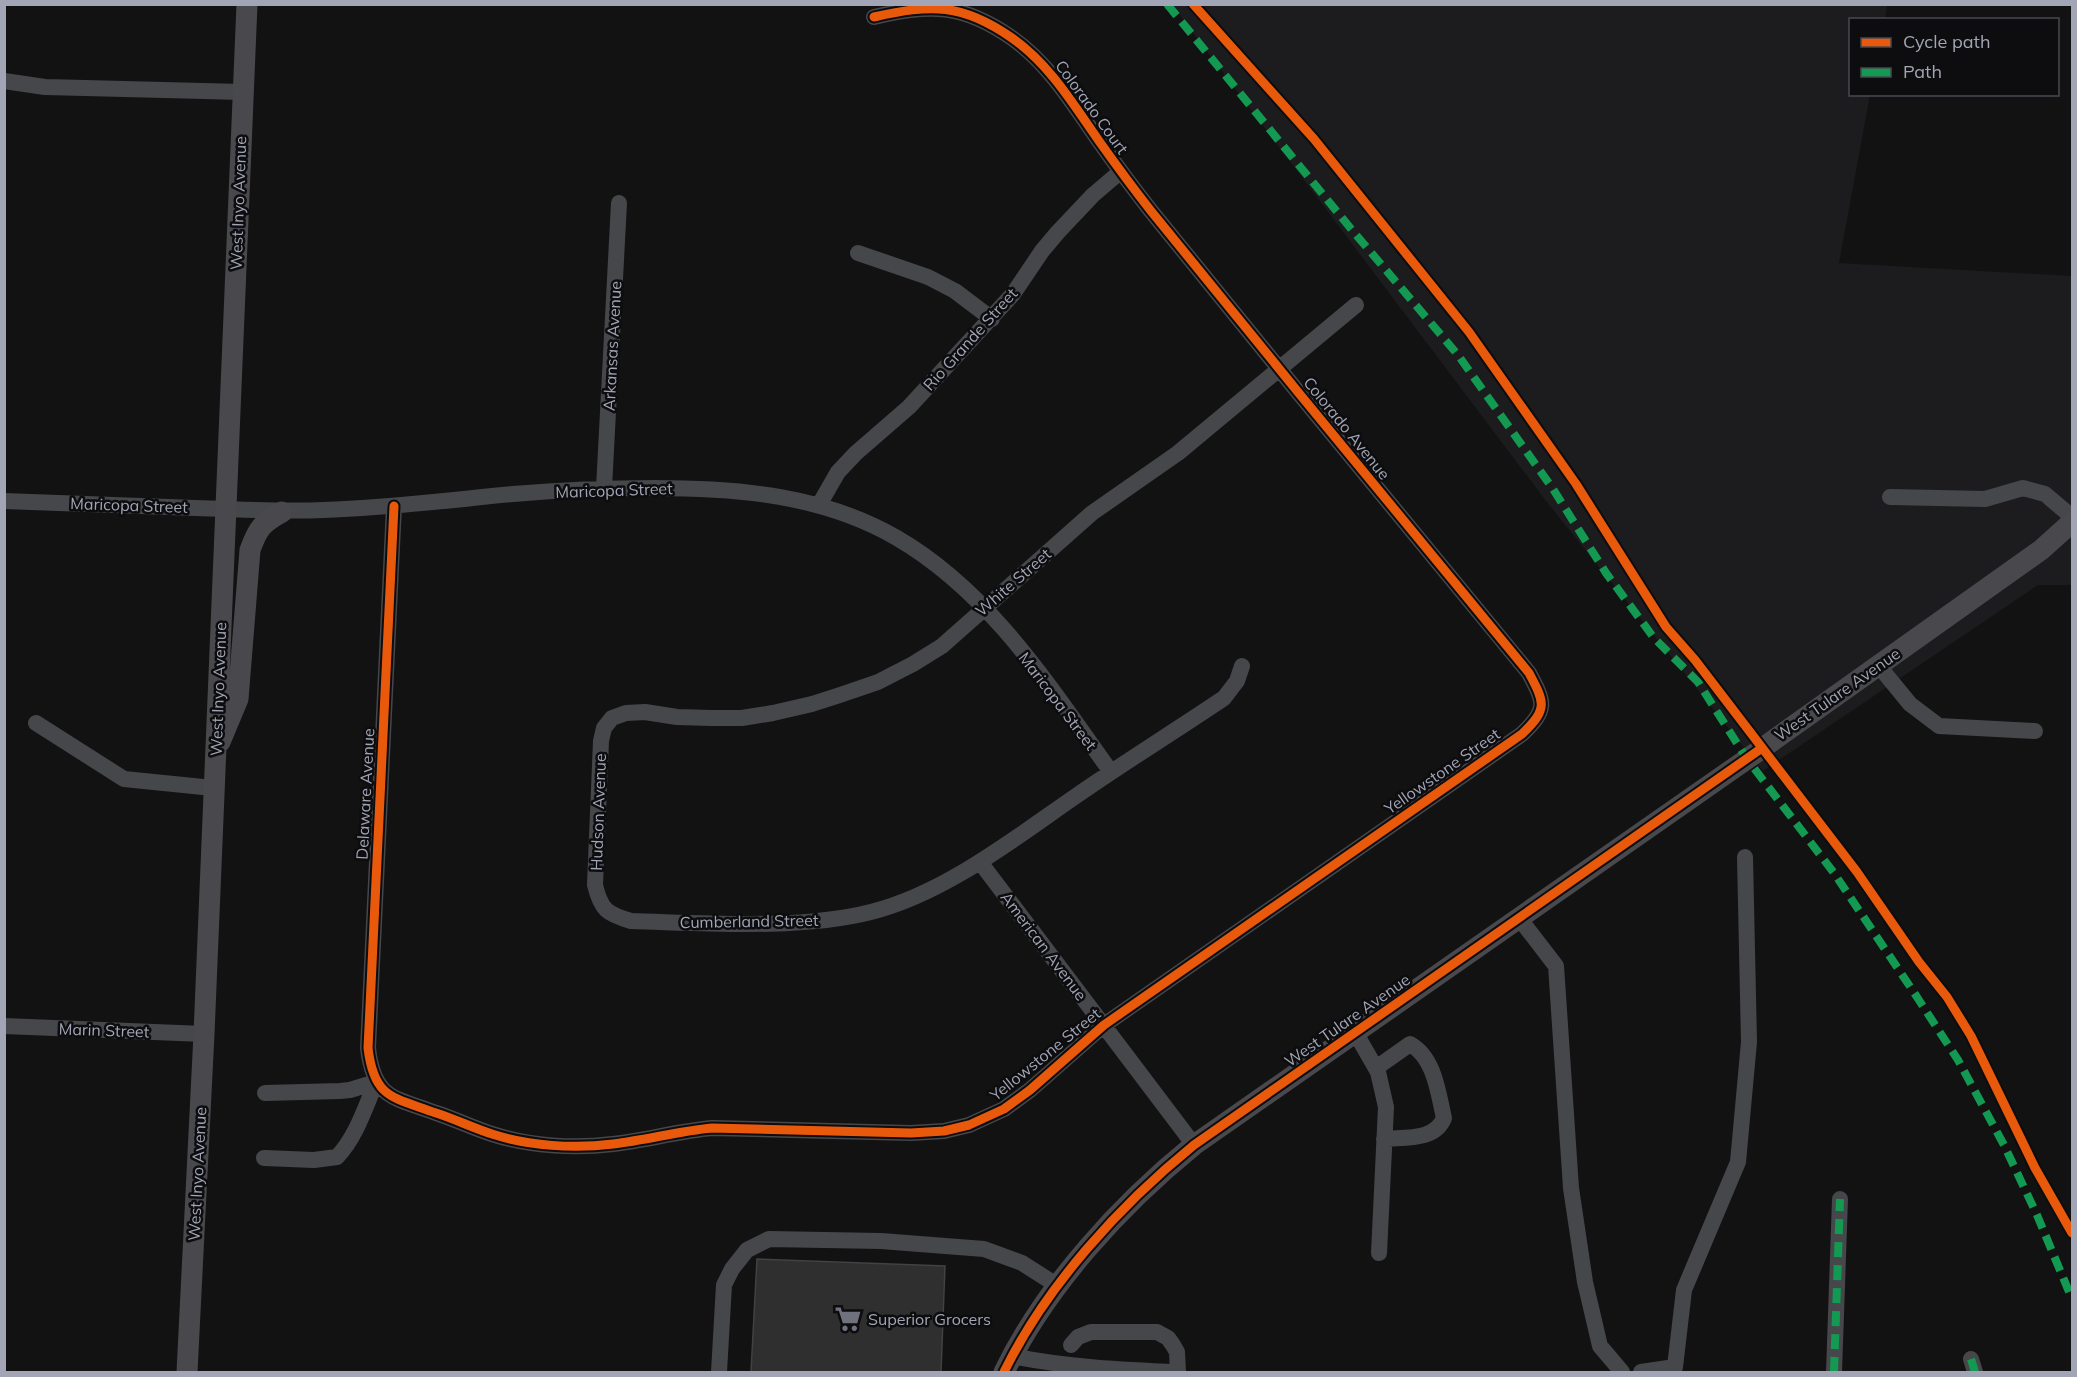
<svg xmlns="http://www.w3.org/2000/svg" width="2077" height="1377" font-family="Mulish,sans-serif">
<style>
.built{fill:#1c1c1e}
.building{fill:#2f2f30;stroke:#414146;stroke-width:1.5}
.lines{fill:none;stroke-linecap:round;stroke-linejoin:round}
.minor{stroke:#46474b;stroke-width:16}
.major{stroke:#49494d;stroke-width:21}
.quiet{stroke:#139951;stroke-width:8;stroke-dasharray:15 8;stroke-linecap:butt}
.cycleway-casing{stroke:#0d0c0e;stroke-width:13}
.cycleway{stroke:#e8590c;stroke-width:9}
.labels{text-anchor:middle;stroke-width:5;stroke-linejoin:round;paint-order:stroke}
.street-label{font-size:16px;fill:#a1a5b5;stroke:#0d0c0e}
.poi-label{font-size:16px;fill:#a1a5b5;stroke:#0d0c0e;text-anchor:start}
</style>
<rect width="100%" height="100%" fill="#121212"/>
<!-- built -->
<path class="built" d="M 1172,5 L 1887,5 L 1885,19 L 1850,20 L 1850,94 L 1870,95 L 1839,263 L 2072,276 L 2072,585 L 2038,585 L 1763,771 L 1546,501 Z"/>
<!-- building -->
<path class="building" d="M 757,1259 L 945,1266 L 941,1372 L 751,1372 Z"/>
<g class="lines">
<!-- minor -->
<path class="minor" d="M 4,81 L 45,87 L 243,92
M 858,253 L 928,277 L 955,291 L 992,319
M 604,488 L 619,203
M 1890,497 L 1985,499 L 2023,488 L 2045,494 L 2072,517
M 4,501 C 68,503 131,506 195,508 C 238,509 280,512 323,510 C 387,508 450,500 513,494 C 560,490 607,488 654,488 C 738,488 823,495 897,538 C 990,592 1050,687 1111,772
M 819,505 L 838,472 L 856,453 L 909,407 L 1013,294 L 1042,251 L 1058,232 L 1093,195 L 1120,172
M 394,506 L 368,1048 C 374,1099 393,1097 436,1113 C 455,1119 473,1128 492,1134 C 529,1146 574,1149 613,1144 C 647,1140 679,1131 712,1128 L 911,1133 L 944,1131 L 969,1125 L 1004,1109 L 1030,1090 L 1104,1025 L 1522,734 C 1548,709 1545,703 1529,673 C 1402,519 1276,366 1151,211 C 1133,188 1116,165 1099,141 C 1073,104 1050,65 1012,38 C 962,3 931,4 874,17
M 1878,665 L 1910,704 L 1939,726 L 2035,731
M 1242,666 L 1237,681 L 1224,698 C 1175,731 1125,762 1076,796 C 1015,838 944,894 871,912 C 800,930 705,923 631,921 C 607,914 601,910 595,885 L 601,741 L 604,728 L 612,718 L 626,713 L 645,712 L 677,717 L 711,718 L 742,718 L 773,713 L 812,704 L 840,695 L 878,682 L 913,664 L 942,646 L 1092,513 L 1178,453 L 1356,305
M 36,723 L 124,779 L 213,788
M 980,862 L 1194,1145
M 1519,918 L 1556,966 L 1571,1188 L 1585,1282 L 1600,1346 L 1622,1372
M 4,1026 L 204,1034
M 1355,1032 L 1378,1072 L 1386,1107 L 1379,1253
M 1376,1068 L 1410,1044 C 1435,1058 1438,1093 1444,1118 C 1435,1141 1405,1137 1384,1139
M 265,1093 L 340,1091 L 350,1090 L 376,1082
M 264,1158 L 314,1160 L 337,1157 C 356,1137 365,1108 376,1082
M 1012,1356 C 1067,1367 1122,1370 1178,1372 L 1177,1352 L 1173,1345 L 1168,1338 L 1157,1332 L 1091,1332 L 1078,1337 L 1071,1345
M 1971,1359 L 1975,1372
M 719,1372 L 724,1285 L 732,1269 L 747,1250 L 769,1239 L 881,1241 L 984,1249 L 1022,1263 L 1058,1286
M 1641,1372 L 1675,1367 L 1684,1290 L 1738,1162 L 1749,1042 L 1745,857
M 1834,1372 L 1840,1199"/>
<!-- major -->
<path class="major" d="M 220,742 L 238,699 L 250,550 C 258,528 262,523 282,512
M 187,1372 L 204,1034 L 247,4
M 1004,1372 C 1046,1286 1120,1205 1194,1145 L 1747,759 L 2041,550 L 2072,522"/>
<!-- quiet -->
<path class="quiet" d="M 1167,4 L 1352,230 L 1458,355 L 1553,489 L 1606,573 L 1654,638 L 1698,682 L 1747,759 L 1834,873 L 1913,991 L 1958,1060 L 2004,1145 L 2037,1215 L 2072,1299
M 1971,1359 L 1975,1372
M 1834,1372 L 1840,1199"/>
<!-- cycleway casing -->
<g class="cycleway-casing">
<path id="cycleway" d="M 1193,4 L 1314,139 L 1469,332 L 1576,484 L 1666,627 L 1695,660 L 1857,872 L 1919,962 L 1947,997 L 1971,1036 L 2035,1168 L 2072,1233
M 394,506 L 368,1048 C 374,1099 393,1097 436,1113 C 455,1119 473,1128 492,1134 C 529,1146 574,1149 613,1144 C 647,1140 679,1131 712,1128 L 911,1133 L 944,1131 L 969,1125 L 1004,1109 L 1030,1090 L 1104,1025 L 1522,734 C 1548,709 1545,703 1529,673 C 1402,519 1276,366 1151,211 C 1133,188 1116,165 1099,141 C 1073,104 1050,65 1012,38 C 962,3 931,4 874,17
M 1004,1372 C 1046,1286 1120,1205 1194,1145 L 1762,748"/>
</g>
<!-- cycleway -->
<use href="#cycleway" class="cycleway"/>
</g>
<!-- icons -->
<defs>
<g id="supermarket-bare" transform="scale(2.07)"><path d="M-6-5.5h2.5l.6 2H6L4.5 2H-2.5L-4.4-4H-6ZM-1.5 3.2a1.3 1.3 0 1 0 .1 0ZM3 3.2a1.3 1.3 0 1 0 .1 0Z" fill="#6f727c" stroke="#0d0c0e" stroke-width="2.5" paint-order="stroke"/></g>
</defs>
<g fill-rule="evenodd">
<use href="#supermarket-bare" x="848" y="1319"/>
</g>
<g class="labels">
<!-- street labels -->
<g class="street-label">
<text transform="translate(1092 107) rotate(54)" y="6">Colorado Court</text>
<text transform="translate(238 203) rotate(-88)" y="6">West Inyo Avenue</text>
<text transform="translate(970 339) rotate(-48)" y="6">Rio Grande Street</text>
<text transform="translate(612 346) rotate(-87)" y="6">Arkansas Avenue</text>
<text transform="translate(1347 428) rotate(51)" y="6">Colorado Avenue</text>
<text transform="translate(614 490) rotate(-2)" y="6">Maricopa Street</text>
<text transform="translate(129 505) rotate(2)" y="6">Maricopa Street</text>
<text transform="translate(1013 582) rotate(-41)" y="6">White Street</text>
<text transform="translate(218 689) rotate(-88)" y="6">West Inyo Avenue</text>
<text transform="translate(1837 694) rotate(-35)" y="6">West Tulare Avenue</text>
<text transform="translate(1058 701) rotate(53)" y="6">Maricopa Street</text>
<text transform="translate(1442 771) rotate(-35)" y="6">Yellowstone Street</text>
<text transform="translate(365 794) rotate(-87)" y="6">Delaware Avenue</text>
<text transform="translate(598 812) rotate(-88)" y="6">Hudson Avenue</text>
<text transform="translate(749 921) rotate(-1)" y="6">Cumberland Street</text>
<text transform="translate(1044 946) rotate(53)" y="6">American Avenue</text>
<text transform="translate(1347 1020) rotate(-35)" y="6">West Tulare Avenue</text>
<text transform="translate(104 1030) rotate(2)" y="6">Marin Street</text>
<text transform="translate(1045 1054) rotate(-39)" y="6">Yellowstone Street</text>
<text transform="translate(197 1174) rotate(-87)" y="6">West Inyo Avenue</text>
</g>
<!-- poi labels -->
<g class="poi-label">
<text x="868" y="1325">Superior Grocers</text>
</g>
</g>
<!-- border -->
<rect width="2077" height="1377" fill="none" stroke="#a1a5b5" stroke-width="12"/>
<!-- legend -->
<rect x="1849" y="18" width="210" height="78" fill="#0d0c0e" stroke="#484951" stroke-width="1.5"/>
<rect x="1861" y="38" width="30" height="9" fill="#e8590c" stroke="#484951" stroke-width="1.5"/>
<text x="1903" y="48" font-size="18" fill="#a1a5b5">Cycle path</text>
<rect x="1861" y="68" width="30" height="9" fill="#139951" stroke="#484951" stroke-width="1.5"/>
<text x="1903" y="78" font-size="18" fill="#a1a5b5">Path</text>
</svg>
